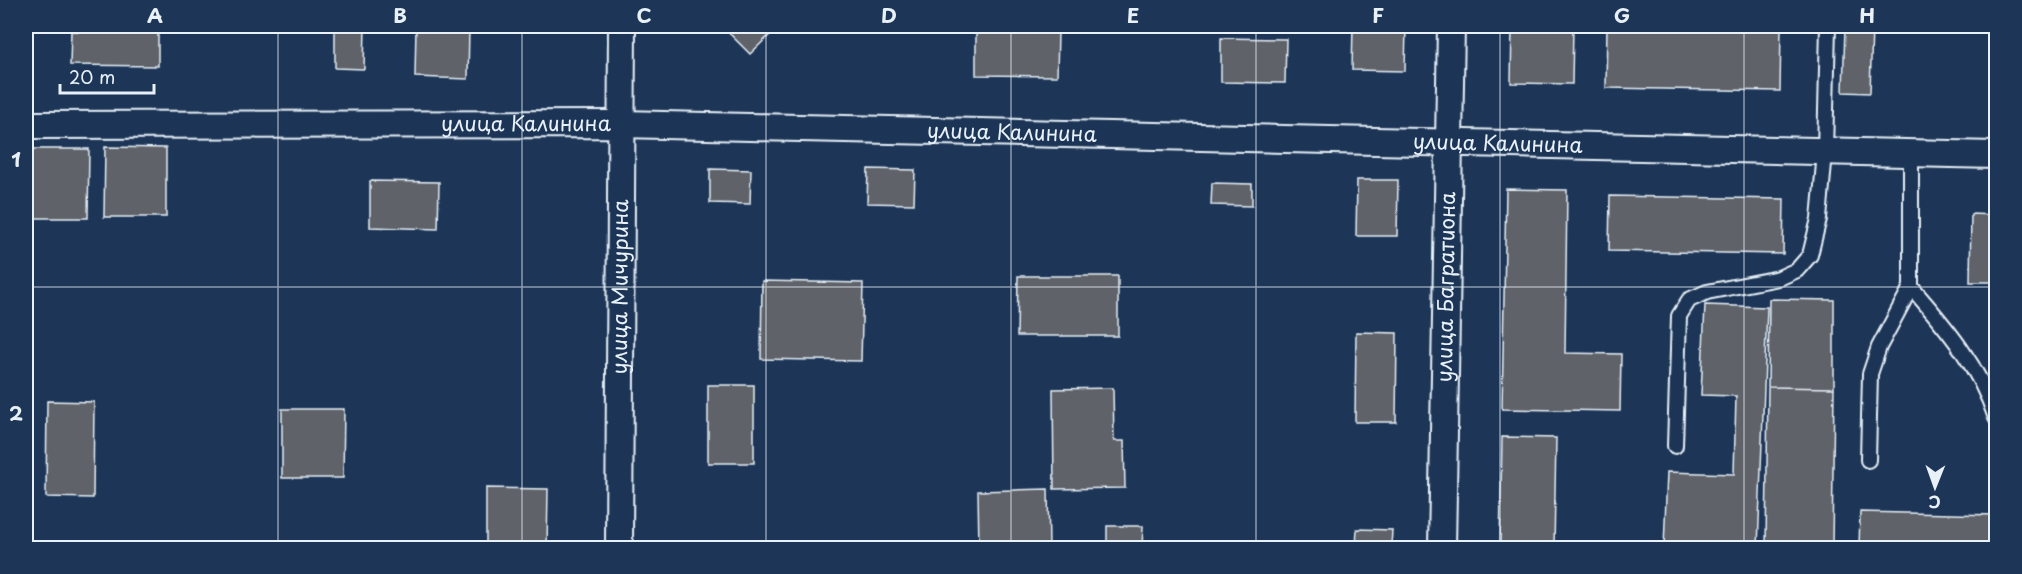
<svg xmlns="http://www.w3.org/2000/svg" width="2022" height="574" font-family="'Playpen Sans',sans-serif">
<style>
.building{fill:#5e6268;stroke:#e8f1f8;stroke-width:1.5}
.lines{fill:none;stroke-linecap:round;stroke-linejoin:round}
.service-casing{stroke:#e8f1f8;stroke-width:18}
.minor-casing{stroke:#e8f1f8;stroke-width:30}
.service{stroke:#1d3557;stroke-width:14}
.minor{stroke:#1d3557;stroke-width:26}
.grid{fill:none;stroke:#e8f1f8;stroke-width:1.5;stroke-opacity:0.55}
.labels{text-anchor:middle;stroke-width:4.5;stroke-linejoin:round;paint-order:stroke}
.street-label{font-size:21px;fill:#e8f1f8;stroke:#1d3557}
.neatline{fill:none;stroke:#e8f1f8;stroke-width:2}
.grid-label{font-size:20px;text-anchor:middle;font-weight:bold;fill:#e8f1f8}
</style>
<rect width="100%" height="100%" fill="#1d3557"/>
<filter id="ink" filterUnits="userSpaceOnUse"><feTurbulence type="fractalNoise" baseFrequency=".0167" numOctaves="2"/><feDisplacementMap in="SourceGraphic" scale="12" xChannelSelector="R" yChannelSelector="G"/><feConvolveMatrix kernelMatrix="1 2 1 2 8 2 1 2 1" color-interpolation-filters="sRGB"/></filter>
<g filter="url(#ink)">
<!-- building -->
<path class="building" d="M 335,26 L 365,26 L 364,69 L 335,68 Z
M 416,26 L 469,28 L 468,79 L 415,77 Z
M 726,26 L 779,26 L 750,54 L 724,28 Z
M 1353,26 L 1406,26 L 1405,71 L 1352,70 Z
M 1512,26 L 1573,26 L 1572,84 L 1511,83 Z
M 1607,26 L 1781,26 L 1780,91 L 1606,88 Z
M 1845,26 L 1872,26 L 1870,93 L 1843,92 Z
M 71,31 L 158,32 L 158,66 L 70,65 Z
M 976,31 L 1058,32 L 1057,76 L 976,75 Z
M 1221,38 L 1286,39 L 1285,83 L 1221,82 Z
M 105,147 L 166,148 L 166,217 L 104,217 Z
M 27,149 L 89,149 L 88,218 L 26,218 Z
M 710,169 L 751,170 L 750,204 L 710,203 Z
M 868,169 L 915,170 L 914,204 L 867,203 Z
M 1357,180 L 1398,180 L 1397,236 L 1356,236 Z
M 370,181 L 439,182 L 438,229 L 370,227 Z
M 1212,183 L 1252,184 L 1252,206 L 1211,205 Z
M 1506,189 L 1567,190 L 1565,353 L 1621,354 L 1620,411 L 1502,409 Z
M 1610,196 L 1784,199 L 1783,254 L 1609,251 Z
M 1971,214 L 1996,215 L 1996,282 L 1970,282 Z
M 1018,276 L 1118,276 L 1118,336 L 1017,336 Z
M 762,281 L 863,283 L 861,361 L 761,359 Z
M 1769,299 L 1834,300 L 1834,388 L 1768,387 Z
M 1705,305 L 1767,307 L 1758,548 L 1664,548 L 1667,472 L 1734,474 L 1736,396 L 1701,395 Z
M 1356,332 L 1397,333 L 1396,422 L 1355,422 Z
M 708,385 L 754,385 L 754,463 L 708,463 Z
M 1768,387 L 1834,388 L 1832,548 L 1766,548 Z
M 1113,388 L 1114,441 L 1124,441 L 1125,488 L 1054,489 L 1053,389 Z
M 47,401 L 94,402 L 93,498 L 46,497 Z
M 282,409 L 344,409 L 343,478 L 282,478 Z
M 1502,437 L 1556,438 L 1554,548 L 1500,548 Z
M 486,488 L 548,489 L 547,548 L 486,548 Z
M 1048,489 L 1049,548 L 979,548 L 978,491 Z
M 1860,512 L 1996,515 L 1996,548 L 1859,548 Z
M 1107,526 L 1143,526 L 1142,548 L 1107,548 Z
M 1357,529 L 1392,530 L 1391,548 L 1356,548 Z"/>
<g class="lines">
<!-- service casing -->
<g class="service-casing">
<path id="service" d="M 1911,154 L 1911,287 C 1947,328 1979,366 1996,418
M 1675,446 L 1679,316 L 1689,300 L 1707,292 L 1779,278 L 1797,270 L 1810,255 L 1819,219 L 1825,152 L 1828,26
M 1868,460 L 1870,374 L 1879,347 L 1911,287"/>
</g>
<!-- minor casing -->
<g class="minor-casing">
<g id="minor">
<path id="s1" d="M 26,125 L 621,124 L 1996,155"/>
<path id="s2" d="M 619,548 L 622,26"/>
<path id="s3" d="M 1442,548 L 1451,26"/>
</g>
</g>
<!-- service -->
<use href="#service" class="service"/>
<!-- minor -->
<use href="#minor" class="minor"/>
</g>
</g>
<!-- grid -->
<path class="grid" d="M 278,26 L 278,548M 522,26 L 522,548M 766,26 L 766,548M 1011,26 L 1011,548M 1256,26 L 1256,548M 1500,26 L 1500,548M 1744,26 L 1744,548M 26,287 L 1996,287"/>
<g class="labels">
<!-- street labels -->
<g class="street-label">
<text dy="7" stroke="none"><textPath href="#s1" startOffset="500">улица Калинина</textPath></text>
<text dy="7" stroke="none"><textPath href="#s1" startOffset="986">улица Калинина</textPath></text>
<text dy="7" stroke="none"><textPath href="#s1" startOffset="1472">улица Калинина</textPath></text>
<text dy="7" stroke="none"><textPath href="#s2" startOffset="261">улица Мичурина</textPath></text>
<text dy="7" stroke="none"><textPath href="#s3" startOffset="261">улица Багратиона</textPath></text>
</g>
</g>
<!-- margin -->
<rect width="2022" height="574" fill="none" stroke="#1d3557" stroke-width="66"/>
<!-- north arrow -->
<g transform="translate(1935 487) rotate(181)" stroke="#1d3557" stroke-width="4.5" paint-order="stroke">
<path d="M0-4.5L10 22L0 15L-10 22Z" fill="#e8f1f8"/>
<text y="-9" font-size="16" font-weight="bold" text-anchor="middle" fill="#e8f1f8">С</text>
</g>
<!-- scale -->
<path d="M60 84v9h94v-9" fill="none" stroke="#e8f1f8" stroke-width="3"/>
<text x="69" y="84" font-size="18" fill="#e8f1f8" stroke="#1d3557" stroke-width="4.5" paint-order="stroke">20 m</text>
<rect x="33" y="33" width="1956" height="508" class="neatline"/>
<g class="grid-label">
<text x="155" y="23">A</text>
<text x="400" y="23">B</text>
<text x="644" y="23">C</text>
<text x="889" y="23">D</text>
<text x="1133" y="23">E</text>
<text x="1378" y="23">F</text>
<text x="1622" y="23">G</text>
<text x="1867" y="23">H</text>
<text x="16" y="167">1</text>
<text x="16" y="421">2</text>
</g>
</svg>
